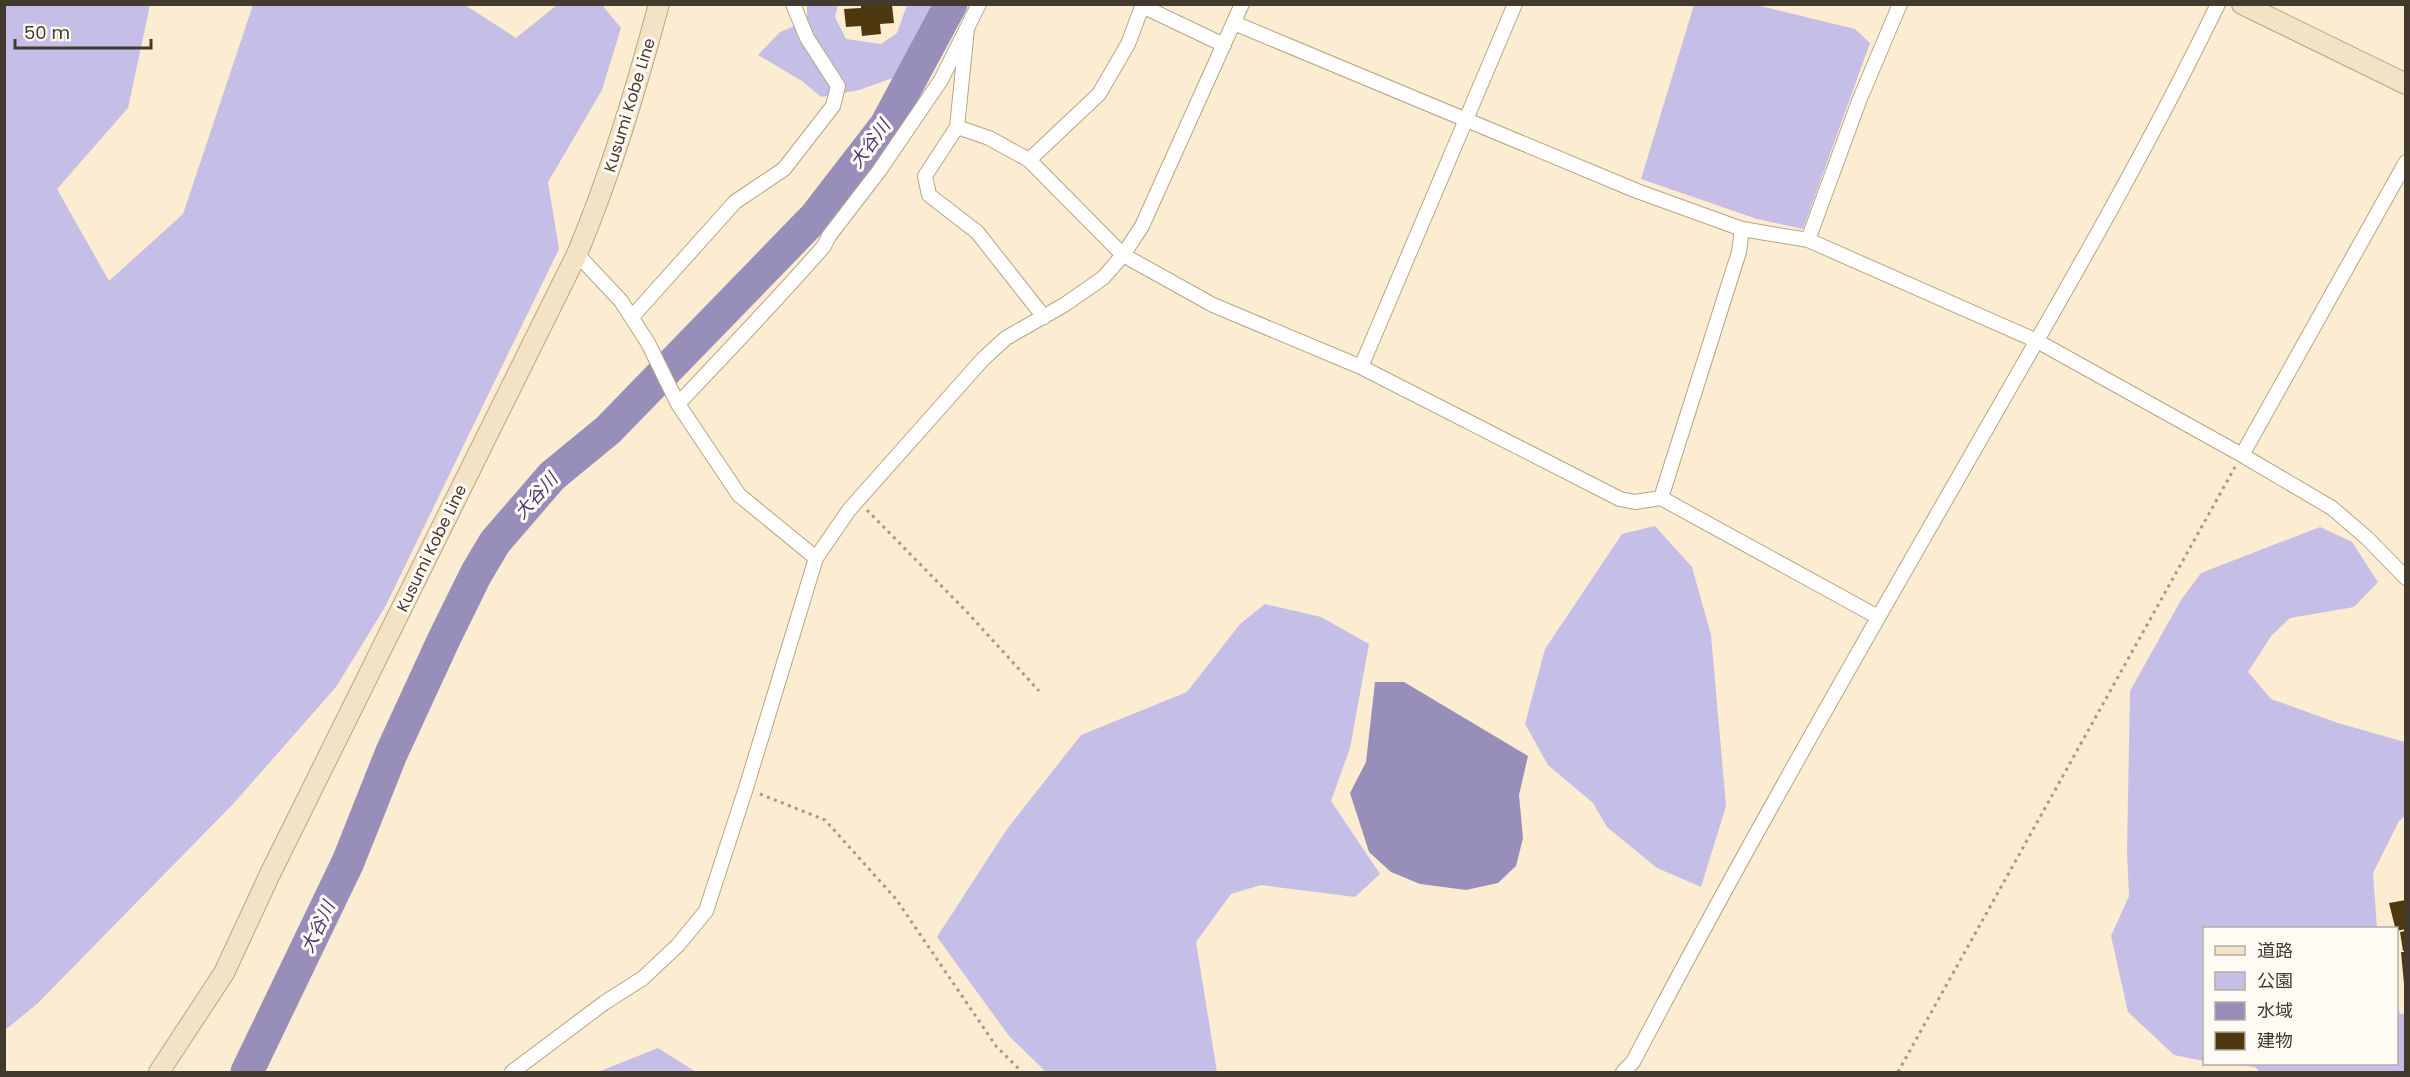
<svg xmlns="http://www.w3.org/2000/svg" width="2410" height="1077" font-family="Poppins,'Noto Sans JP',sans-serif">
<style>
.green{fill:#c5bee6}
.water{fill:#978fba}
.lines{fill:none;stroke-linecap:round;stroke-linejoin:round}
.river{stroke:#978fba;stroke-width:33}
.building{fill:#4e380f}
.street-casing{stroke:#b8a585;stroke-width:16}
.secondary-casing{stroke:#b8a585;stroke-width:22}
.path{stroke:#a69985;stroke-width:3;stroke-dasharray:3 4.5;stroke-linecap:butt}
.street{stroke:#fff;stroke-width:14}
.secondary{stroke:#f3e2c4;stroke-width:20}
.labels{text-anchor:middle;stroke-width:6;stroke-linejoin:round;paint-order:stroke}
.street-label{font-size:16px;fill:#423a2d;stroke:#fffbf4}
.water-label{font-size:18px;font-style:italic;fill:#44366e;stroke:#fffbf4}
</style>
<rect width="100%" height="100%" fill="#fcecd1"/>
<!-- green -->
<path class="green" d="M 5,4 L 150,5 L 128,108 L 57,189 L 109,281 L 183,214 L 253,5 L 465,5 L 516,38 L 557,5 L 602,5 L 621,28 L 602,90 L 548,182 L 559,249 L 385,607 L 336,687 L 234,803 L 37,1004 L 5,1030 Z
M 807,5 L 838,5 L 835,17 L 846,39 L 881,44 L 897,33 L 907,5 L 942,5 L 904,74 L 859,90 L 821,97 L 802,81 L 758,55 L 780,32 L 807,21 Z
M 1694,5 L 1756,5 L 1855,29 L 1870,43 L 1803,229 L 1757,219 L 1641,179 Z
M 1655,526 L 1692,567 L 1711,635 L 1726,806 L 1701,887 L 1657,868 L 1607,827 L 1593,803 L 1548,765 L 1525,724 L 1545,649 L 1622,534 Z
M 2320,527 L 2352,542 L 2378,582 L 2354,607 L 2290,618 L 2271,636 L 2248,672 L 2271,699 L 2338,723 L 2405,742 L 2405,816 L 2399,821 L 2373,873 L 2377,928 L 2204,928 L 2204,1061 L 2174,1055 L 2128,1012 L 2111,936 L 2129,896 L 2127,851 L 2130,691 L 2181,600 L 2201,573 Z
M 1265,604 L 1321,617 L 1369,644 L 1350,748 L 1331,801 L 1380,874 L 1355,897 L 1261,885 L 1231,894 L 1196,942 L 1217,1072 L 1046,1072 L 1009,1036 L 937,937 L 1007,829 L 1081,735 L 1187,692 L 1240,624 Z
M 2397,1009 L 2401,1014 L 2405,1014 L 2405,1072 L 2260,1072 L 2255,1067 L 2225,1064 L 2396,1064 Z
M 658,1048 L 696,1072 L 598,1072 Z"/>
<!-- water -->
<path class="water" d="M 1375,682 L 1404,682 L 1528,756 L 1519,795 L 1523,838 L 1516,866 L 1498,883 L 1466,890 L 1420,884 L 1391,872 L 1369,852 L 1350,793 L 1366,762 Z"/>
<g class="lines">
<!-- river -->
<path class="river" d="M 247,1072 L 348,862 L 391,754 L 444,639 L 476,574 L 495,542 L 552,476 L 608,430 L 815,217 L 886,125 L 951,4"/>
</g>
<!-- building -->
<path class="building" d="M 861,4 L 892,5 L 894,23 L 880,24 L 881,34 L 862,36 L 861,26 L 846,27 L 844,9 L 861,8 Z
M 2406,900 L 2406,929 L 2396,931 L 2389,903 Z
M 2406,931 L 2406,950 L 2403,951 L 2400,932 Z
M 2401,952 L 2406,952 L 2406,984 L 2404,984 Z"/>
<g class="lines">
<!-- street casing -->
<g class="street-casing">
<path id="street" d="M 1142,6 L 1224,45
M 1234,23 L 1637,191 L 1742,229 L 1808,240 L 2037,341 L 2242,455 L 2332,508 L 2367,538 L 2406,578
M 967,29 L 957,127 L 989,138 L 1029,160 L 1123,255 L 1213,305 L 1361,367 L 1620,499 L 1635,502 L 1661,498 L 1878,617
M 957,127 L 925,176 L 929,195 L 977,232 L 1044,317
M 1029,160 L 1099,94 L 1128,44 L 1143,4
M 1808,240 L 1859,101 L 1900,4
M 577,254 L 621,301 L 648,343 L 678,404 L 739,495 L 816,558
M 632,317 L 735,202 L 784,169 L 833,106 L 838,86 L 807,38 L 793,4
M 1361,367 L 1515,4
M 678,404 C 727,352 777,300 824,246 L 829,236 L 879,171 L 941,80 L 979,4
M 2242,455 L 2406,162
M 1661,498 L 1739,252 L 1742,229
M 512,1072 L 604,1003 L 643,978 L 678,945 L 706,911 L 746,788 L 816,558 L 849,510 L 983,359 L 1006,338 L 1064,305 L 1103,278 L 1123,255 L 1142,226 L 1242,4
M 1623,1072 L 1633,1062 C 1737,863 1849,668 1961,473 C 2049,319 2140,165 2218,4"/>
</g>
<!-- secondary casing -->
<g class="secondary-casing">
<path id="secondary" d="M 2242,4 L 2406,84
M 159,1072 L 224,973 L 270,874 L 577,254 C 611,173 636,89 659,4"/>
</g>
<!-- path -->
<path class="path" d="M 867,510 L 966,611 L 1039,691
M 760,794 L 825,820 L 896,899 L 996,1046 L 1022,1072
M 1898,1072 L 2235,467"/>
<!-- street -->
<use href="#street" class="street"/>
<!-- secondary -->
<use href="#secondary" class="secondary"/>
</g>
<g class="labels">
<!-- street labels -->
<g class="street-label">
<text transform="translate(629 105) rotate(-73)" y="6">Kusumi Kobe Line</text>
<text transform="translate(431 548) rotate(-64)" y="6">Kusumi Kobe Line</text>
</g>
<!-- water labels -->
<g class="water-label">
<text transform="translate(870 144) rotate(-54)" y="6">大谷川</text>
<text transform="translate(536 496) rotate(-48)" y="6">大谷川</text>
<text transform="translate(318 927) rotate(-64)" y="6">大谷川</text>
</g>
</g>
<!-- border -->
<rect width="2410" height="1077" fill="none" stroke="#423a2d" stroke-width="12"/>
<!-- legend -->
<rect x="2203" y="927" width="195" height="138" fill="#fffbf4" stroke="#b3aea4" stroke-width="1.5"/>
<rect x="2215" y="946" width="30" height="9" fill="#f3e2c4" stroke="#b3aea4" stroke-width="1.5"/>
<text x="2257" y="957" font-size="18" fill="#423a2d">道路</text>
<rect x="2215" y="972" width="30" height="18" fill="#c5bee6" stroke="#b3aea4" stroke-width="1.5"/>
<text x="2257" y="987" font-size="18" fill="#423a2d">公園</text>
<rect x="2215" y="1002" width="30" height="18" fill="#978fba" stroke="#b3aea4" stroke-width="1.5"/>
<text x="2257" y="1017" font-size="18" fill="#423a2d">水域</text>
<rect x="2215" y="1032" width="30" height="18" fill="#4e380f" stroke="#b3aea4" stroke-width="1.5"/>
<text x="2257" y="1047" font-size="18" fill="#423a2d">建物</text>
<!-- scale -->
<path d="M15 39v9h136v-9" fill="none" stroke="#423a2d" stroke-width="3"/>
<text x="24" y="39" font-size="18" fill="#423a2d" stroke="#fffbf4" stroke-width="4.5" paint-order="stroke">50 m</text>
</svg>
